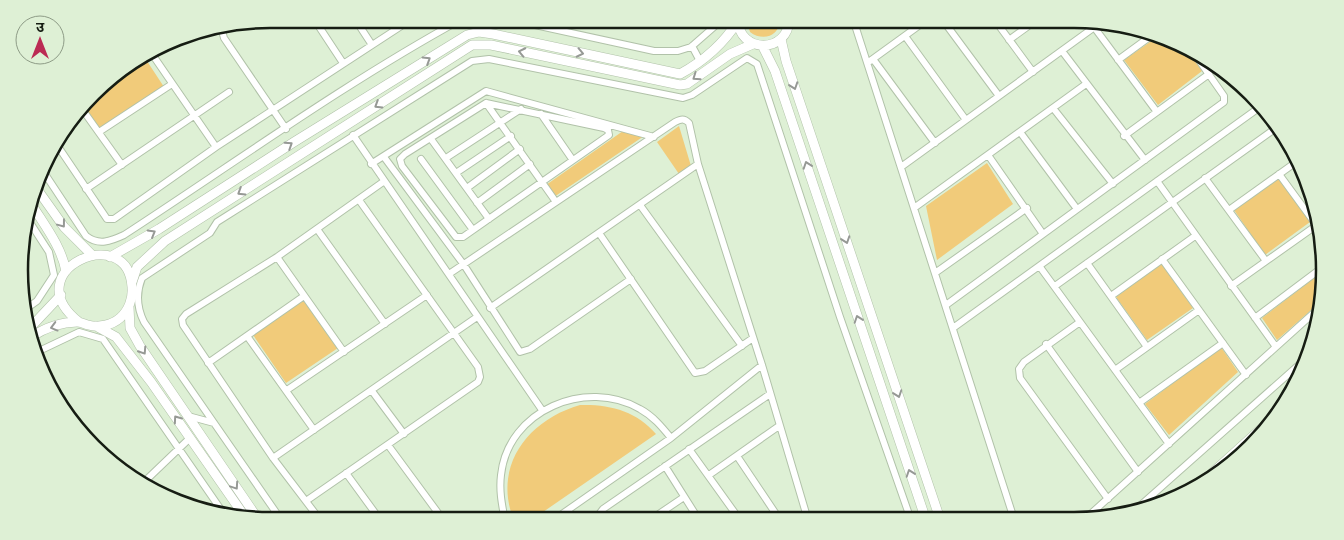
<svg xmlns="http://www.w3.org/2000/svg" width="1344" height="540" font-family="Jost,'Noto Sans Devanagari',sans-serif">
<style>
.green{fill:#f1cb7a}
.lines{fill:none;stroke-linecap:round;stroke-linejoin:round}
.street-casing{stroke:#b1c2a9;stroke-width:8}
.secondary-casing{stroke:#b1c2a9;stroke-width:10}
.street{stroke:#fff;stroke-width:6}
.secondary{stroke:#fff;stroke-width:9}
.oneway{stroke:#969995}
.rim{fill:none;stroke:#161d13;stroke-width:2.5}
</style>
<rect width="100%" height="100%" fill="#def0d5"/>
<!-- green -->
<path class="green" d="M 746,19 L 780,19 C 780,36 763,42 750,32 Z
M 1160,35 L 1188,51 L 1202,71 L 1158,105 L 1124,60 Z
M 145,58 L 164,87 L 99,130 L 84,106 L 105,81 Z
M 679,126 L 691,166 L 679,174 L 657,142 Z
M 623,131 L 644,136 L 554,197 L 546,185 Z
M 987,163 L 1013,204 L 937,260 L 926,206 Z
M 1279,178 L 1310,222 L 1265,255 L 1234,210 Z
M 1161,263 L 1193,308 L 1147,340 L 1116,297 Z
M 1322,272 L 1318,304 L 1277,340 L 1262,318 Z
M 303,300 L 338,348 L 286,383 L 253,335 Z
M 1221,347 L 1238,372 L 1169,435 L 1145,404 Z
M 580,405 C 609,404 637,411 656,434 L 530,521 L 514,521 C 492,466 528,420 580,405 Z"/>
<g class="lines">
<!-- street casing -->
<g class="street-casing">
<path id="street" d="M 314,19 L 343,63
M 355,19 L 372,45
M 507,19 L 654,51 L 678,51 L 691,47 L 723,19
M 597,19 L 627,25
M 853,19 L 1014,519
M 942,19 L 999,96
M 994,19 L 1033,72
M 221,27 L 224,38 L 286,129
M 1094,27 L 1157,112
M 905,36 L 966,120
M 1009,40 L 1038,19
M 692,46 L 700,61
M 1062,51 L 1145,160
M 152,54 L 216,147
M 873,59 L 935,143
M 1118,60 L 1155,33
M 870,61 L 928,19
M 486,103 L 604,128 L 608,130 L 609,135 L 463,237 L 456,237 L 402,166 L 400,159 L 405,154 Z
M 486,103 L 556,202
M 1053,108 L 1113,184
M 82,109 L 122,165
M 541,114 L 572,159
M 99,132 L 172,84
M 1020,132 L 1077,209
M 353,135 L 542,410
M 1124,136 L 1209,74
M 431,139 L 489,219
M 55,142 L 105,216 L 107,219 L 114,219 L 216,147 L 412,19
M 988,155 L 1043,234
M 384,157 L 464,265 L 520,352 L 530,349 L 631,279
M 446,158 L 521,109
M 421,159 L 473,230
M 371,164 L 486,91 L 654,137
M 901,167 L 1100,23
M 43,171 L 86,236 C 99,246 111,241 124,235 C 236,162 345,83 462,19
M 456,173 L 511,136
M 1279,174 L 1317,226
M 1205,178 L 1266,261
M 1157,181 L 1276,347
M 467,188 L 520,149
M 86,189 L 229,92
M 477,203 L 530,164
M 640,205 L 742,346
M 914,208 L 1086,84
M 1229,210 L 1299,160
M 317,229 L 385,324
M 599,233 L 695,373 L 705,371 L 753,338
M 277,257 L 344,352
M 1162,259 L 1246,375
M 1087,263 L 1147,347
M 22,267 L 24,273 L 22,279
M 1040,267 L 1169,444
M 935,273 L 1027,208
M 449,274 L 675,122 C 681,119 684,118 689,123 L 698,164 L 762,365 L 808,520
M 1055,286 L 1276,128
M 1231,286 L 1317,225
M 1111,296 L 1195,236
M 946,305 L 1224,102 L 1224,96 L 1196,56
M 490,308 L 698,164
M 23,311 L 37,301 L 54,275 L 49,252 L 27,218
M 1255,318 L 1323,267
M 1080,322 L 1024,362 L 1019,369 L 1020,378 L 1108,499
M 953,328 L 1260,107
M 247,336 L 314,430
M 1046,344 L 1138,472
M 37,352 L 79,332 L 103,339 L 224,514
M 208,363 L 304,296
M 1115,370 L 1199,310
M 287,390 L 427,295
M 372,391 L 404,434
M 1139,403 L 1223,343
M 188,416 L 214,423
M 388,445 L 444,521
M 689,449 L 740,520
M 737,456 L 780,520
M 273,458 L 477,317
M 665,466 L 699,520
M 346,473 L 381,521
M 709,475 L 779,426
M 143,483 L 190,438
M 306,501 L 478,382 L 480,377 L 478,367 L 359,200
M 568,510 L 575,520
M 1133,512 L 1310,355
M 1085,519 L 1317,310
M 601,520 L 600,513 L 603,509 L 770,394
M 650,520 L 684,497
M 282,521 L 144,322 C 137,308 136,293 142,278 L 210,233 L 217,222 L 472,61 L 489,59 L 683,98 L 692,95 L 747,58 L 757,64 L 840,317 L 911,520
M 321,521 L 273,458 L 183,325 L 182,319 L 186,314 L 277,257 L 383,182
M 505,521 C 502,505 499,491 501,475 C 508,410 586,378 640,409 C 653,416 662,427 671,438
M 552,521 L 671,438 L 762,365"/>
</g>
<!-- secondary casing -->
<g class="secondary-casing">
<path id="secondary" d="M 738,19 C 738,54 789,54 789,19
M 781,39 L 786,61 L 940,519
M 763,47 L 775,71 L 926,520
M 37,189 L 64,227 L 92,255
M 32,205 C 45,226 61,246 66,271
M 110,257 L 159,229 L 294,142 L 467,35 L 479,32 L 493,34 L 680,74 C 704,61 724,43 738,21
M 132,282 L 137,267 L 165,241 L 472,45 L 491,45 L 680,85 L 687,84 L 730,54 L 753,44
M 129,307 L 130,328 L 140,346 L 258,519
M 96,326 L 116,337 L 151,382 L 245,517
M 28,330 L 61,295
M 31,337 C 45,328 61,322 77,322 C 81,322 84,324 88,325 C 99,328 112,325 120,318 C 129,310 133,298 132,287 C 128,220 14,271 79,322
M 1202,482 L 1283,409"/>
</g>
<!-- street -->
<use href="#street" class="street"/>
<!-- secondary -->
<use href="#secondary" class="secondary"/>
</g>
<!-- one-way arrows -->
<defs><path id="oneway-chevron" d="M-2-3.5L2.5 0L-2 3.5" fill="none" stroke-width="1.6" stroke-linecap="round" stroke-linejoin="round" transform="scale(1.25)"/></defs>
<g class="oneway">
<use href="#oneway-chevron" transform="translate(522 52) rotate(-168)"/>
<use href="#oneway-chevron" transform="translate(580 53) rotate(12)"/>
<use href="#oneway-chevron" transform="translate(427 60) rotate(-32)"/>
<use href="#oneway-chevron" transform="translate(696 77) rotate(145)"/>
<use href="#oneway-chevron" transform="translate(794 86) rotate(71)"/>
<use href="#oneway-chevron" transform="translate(378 105) rotate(148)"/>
<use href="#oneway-chevron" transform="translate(289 145) rotate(-33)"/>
<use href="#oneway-chevron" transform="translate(807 165) rotate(-109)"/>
<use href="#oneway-chevron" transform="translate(241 192) rotate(148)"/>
<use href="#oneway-chevron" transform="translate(62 224) rotate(53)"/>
<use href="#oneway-chevron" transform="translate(152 233) rotate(-30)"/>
<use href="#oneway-chevron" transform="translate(846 240) rotate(71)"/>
<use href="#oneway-chevron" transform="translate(858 319) rotate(-109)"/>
<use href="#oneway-chevron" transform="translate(54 327) rotate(165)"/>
<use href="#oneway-chevron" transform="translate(143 351) rotate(57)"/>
<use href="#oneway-chevron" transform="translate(898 394) rotate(71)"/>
<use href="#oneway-chevron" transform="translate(177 419) rotate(-125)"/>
<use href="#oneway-chevron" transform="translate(910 473) rotate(-109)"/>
<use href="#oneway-chevron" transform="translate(235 486) rotate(56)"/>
</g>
<!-- crop -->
<path d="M0 0H1344V540H0ZM270 28H1074A242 242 0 0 1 1316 270V270A242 242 0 0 1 1074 512H270A242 242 0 0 1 28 270V270A242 242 0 0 1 270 28Z" fill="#def0d5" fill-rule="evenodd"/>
<path class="rim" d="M270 28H1074A242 242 0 0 1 1316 270V270A242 242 0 0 1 1074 512H270A242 242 0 0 1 28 270V270A242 242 0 0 1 270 28Z"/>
<!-- north arrow -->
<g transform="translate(40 40)"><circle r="24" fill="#def0d5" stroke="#8e9c87"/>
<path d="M0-4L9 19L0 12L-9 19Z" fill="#bb2b54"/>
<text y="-8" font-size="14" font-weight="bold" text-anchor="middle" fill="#161d13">उ</text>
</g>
</svg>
